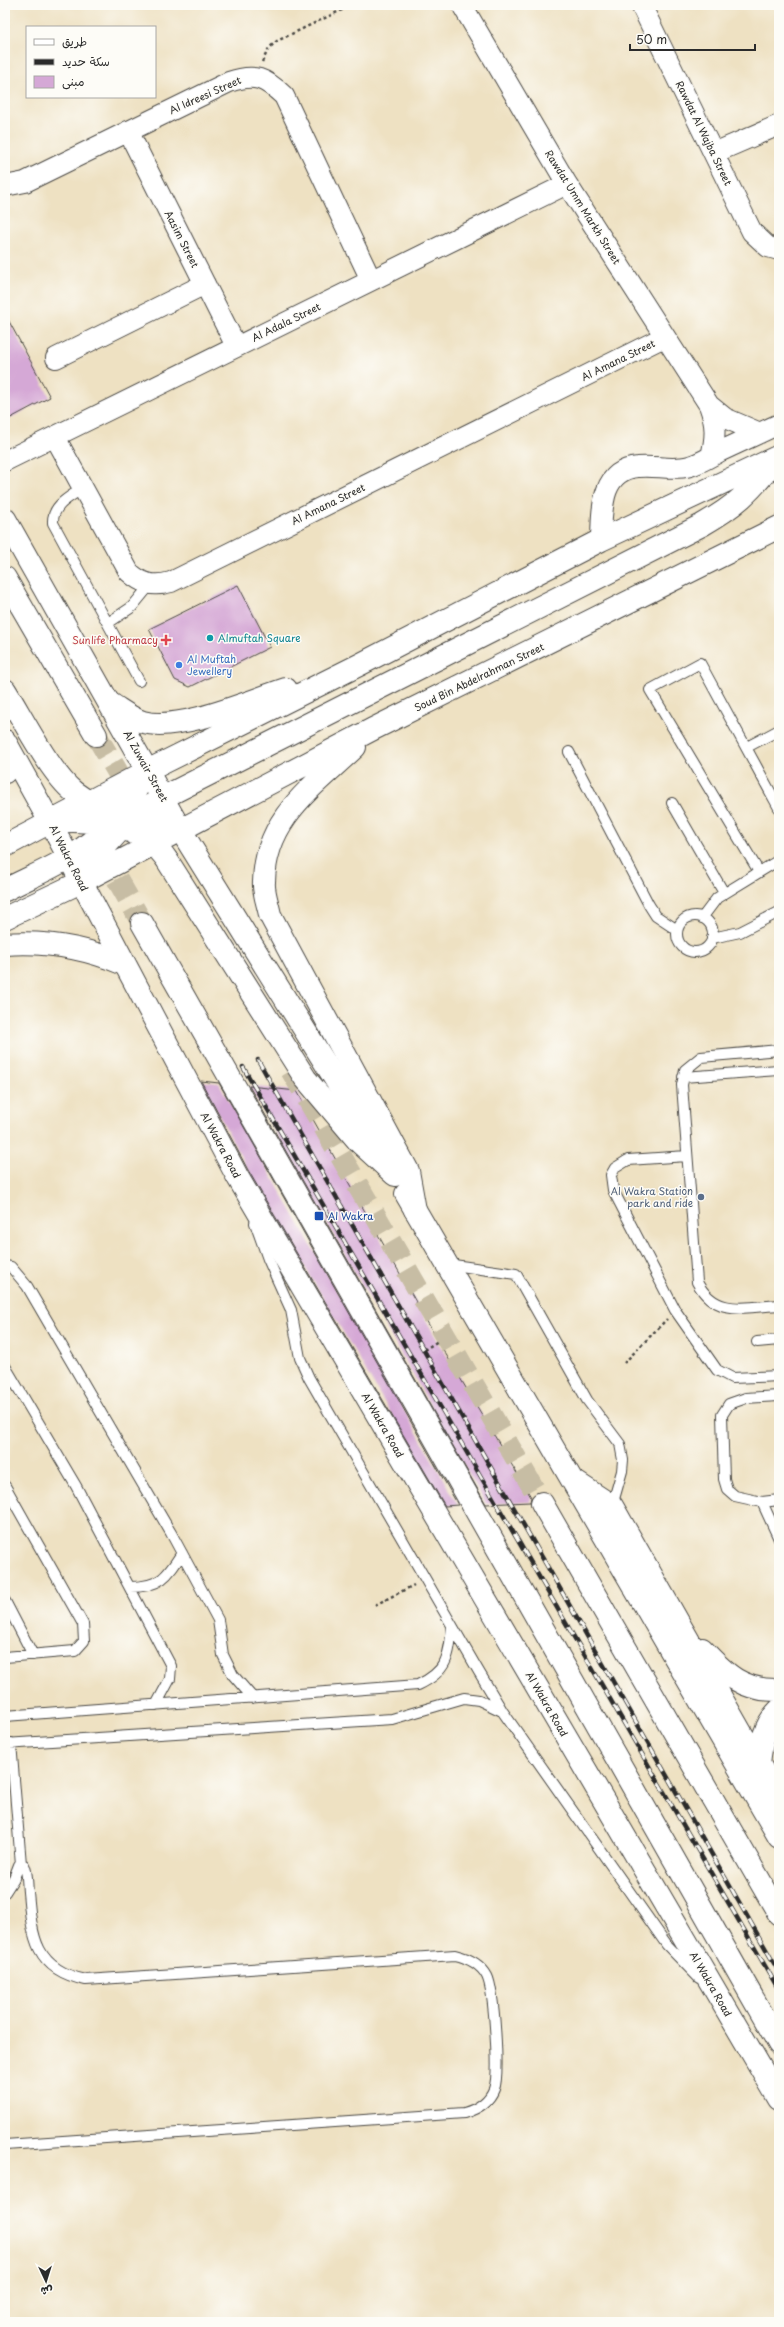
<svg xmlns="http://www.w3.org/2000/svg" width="784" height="2327" font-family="'Playpen Sans','Playpen Sans Arabic',sans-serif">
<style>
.building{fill:#d5a8d6}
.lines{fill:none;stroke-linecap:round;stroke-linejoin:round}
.trunk-tunnel{stroke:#c7bda4;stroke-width:22;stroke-dasharray:22 11;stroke-linecap:butt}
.service-casing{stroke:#484642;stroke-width:12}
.minor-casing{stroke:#484642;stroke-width:22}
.tertiary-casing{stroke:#484642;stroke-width:24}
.secondary-casing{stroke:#484642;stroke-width:24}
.trunk-casing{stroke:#484642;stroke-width:24}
.path{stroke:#484642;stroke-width:2.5;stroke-dasharray:3 3;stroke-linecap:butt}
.service{stroke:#fff;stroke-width:10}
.minor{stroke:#fff;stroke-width:20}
.tertiary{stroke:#fff;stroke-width:22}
.secondary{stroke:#fff;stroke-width:22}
.trunk{stroke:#fff;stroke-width:22}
.rail-casing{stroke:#2b2b2b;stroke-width:4.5}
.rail{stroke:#fdfcf7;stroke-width:3;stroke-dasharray:9;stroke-linecap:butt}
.culture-dot{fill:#0f9aa8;stroke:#fdfcf7;stroke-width:1.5}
.health-dot{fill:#e0444e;stroke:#fdfcf7;stroke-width:1.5}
.shop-dot{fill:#3f7fe0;stroke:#fdfcf7;stroke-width:1.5}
.service-dot{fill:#5c6f8a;stroke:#fdfcf7;stroke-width:1.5}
.transit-dot{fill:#1a4fb4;stroke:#fdfcf7;stroke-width:1.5}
.labels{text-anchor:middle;stroke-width:3;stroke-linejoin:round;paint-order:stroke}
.street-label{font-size:10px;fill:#2b2b2b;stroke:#fdfcf7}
.culture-label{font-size:10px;fill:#0d838f;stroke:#fdfcf7;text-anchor:start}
.health-label{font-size:10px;fill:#be3a42;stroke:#fdfcf7;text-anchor:end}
.shop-label{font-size:10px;fill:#366cbe;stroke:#fdfcf7;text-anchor:start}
.service-label{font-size:10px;fill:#4e5e75;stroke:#fdfcf7;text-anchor:end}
.transit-label{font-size:10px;fill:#164399;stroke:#fdfcf7;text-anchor:start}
</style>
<rect width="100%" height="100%" fill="#fdfcf7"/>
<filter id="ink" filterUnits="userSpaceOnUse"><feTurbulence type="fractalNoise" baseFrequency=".025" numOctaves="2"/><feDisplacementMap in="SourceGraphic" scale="8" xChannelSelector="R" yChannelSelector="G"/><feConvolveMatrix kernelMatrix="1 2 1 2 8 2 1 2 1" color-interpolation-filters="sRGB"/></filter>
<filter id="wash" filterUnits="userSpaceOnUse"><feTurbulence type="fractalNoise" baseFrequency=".012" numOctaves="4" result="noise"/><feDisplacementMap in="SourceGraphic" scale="16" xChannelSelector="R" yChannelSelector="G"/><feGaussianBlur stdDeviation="0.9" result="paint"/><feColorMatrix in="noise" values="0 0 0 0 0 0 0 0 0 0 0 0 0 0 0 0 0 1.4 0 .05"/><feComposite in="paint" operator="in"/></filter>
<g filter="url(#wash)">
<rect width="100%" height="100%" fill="#eee1c2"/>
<g id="blocks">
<!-- building -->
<path class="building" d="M 5,314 L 50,397 L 5,421 Z
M 238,585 L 270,647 L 190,687 L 175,680 L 149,629 Z
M 201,1081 L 219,1083 L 458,1505 L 445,1506 L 248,1170 Z
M 249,1086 L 297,1091 L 438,1341 L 531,1497 L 530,1502 L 486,1504 Z"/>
</g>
</g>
<g filter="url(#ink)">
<use href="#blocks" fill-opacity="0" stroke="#484642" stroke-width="1"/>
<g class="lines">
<!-- trunk-tunnel -->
<path class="trunk-tunnel" d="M 96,735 L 134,800
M 101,850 L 142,923
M 291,1070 L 542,1503"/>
<!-- service casing -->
<g class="service-casing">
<path id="service" d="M 83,488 C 70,497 52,505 53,523 L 139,681
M 108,623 L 132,607 L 150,585
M 747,747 L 779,730
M 569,752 L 649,905 L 656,916 L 677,930
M 672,803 L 724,893
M 759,872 L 650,690 L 700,663 L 779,808
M677 934a18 18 0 1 1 36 0a18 18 0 1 1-36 0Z
M 702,918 L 717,898 L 779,860
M 712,938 L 740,932 L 779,912
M 779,1050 L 701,1057 L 685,1070 L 682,1085 L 697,1282 C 715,1317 746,1307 779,1305
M 683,1077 L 779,1070
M 687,1156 L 628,1160 L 615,1168 L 611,1175 L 613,1190 L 675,1310 L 717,1370 L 732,1378 L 779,1376
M 255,1223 L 268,1259 L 291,1310 L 300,1358 L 309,1378 L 479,1672 L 503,1712 L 667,1945 L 699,1978
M 447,1264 L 516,1274 L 587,1400 L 620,1444 L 623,1460 L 622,1471 L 612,1506
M 5,1266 L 11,1267 L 27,1286 L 171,1533 L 218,1620 L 223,1655 L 233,1675 L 253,1698
M 757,1342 L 779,1340
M 5,1366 L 76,1486 L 171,1666 L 170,1679 L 156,1705
M 779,1396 L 746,1398 L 729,1404 L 722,1415 L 724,1479 L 727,1489 L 735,1496 L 762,1502 L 779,1539
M 5,1486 L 83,1624 L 84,1641 L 75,1651 L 5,1657
M 762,1502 L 779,1500
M 130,1587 C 160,1587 167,1577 182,1553
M 5,1601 L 33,1655
M 5,1716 L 418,1685 C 448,1671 449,1656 452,1626
M 11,1743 L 21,1864
M 5,1744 L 392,1719 L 464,1698 L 479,1700 L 502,1711
M 5,1892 L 14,1878 L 19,1865 L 24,1865 C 28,1872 27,1884 28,1892 C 32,1937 35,1970 86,1980 L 455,1955 C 468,1958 480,1963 487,1976 C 494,1990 500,2074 494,2089 C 489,2102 478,2109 464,2113 L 5,2145"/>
</g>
<!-- minor casing -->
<g class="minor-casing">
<path id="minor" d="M 462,5 L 567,184 L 709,405 C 716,424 716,437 711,456
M 641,5 L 752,232 L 768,247 L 779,250
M 128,131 L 236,346
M 714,153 L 779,125
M 5,186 L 25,182 L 229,82 C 255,73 265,78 284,96 L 371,280
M 56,358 L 205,284
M 709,405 L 725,418 L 760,433
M 55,437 L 129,572 C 142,584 153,587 171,582 L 664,337
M 5,461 L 567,184
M 601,540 C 602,511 600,470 638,467 C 657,465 671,471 690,466 C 701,463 711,456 721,451 C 740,442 760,433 779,424"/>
</g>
<!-- tertiary casing -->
<g class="tertiary-casing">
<path id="tertiary" d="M 5,519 L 180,829 L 389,1166
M 5,741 L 50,822 L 237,1176 L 779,2099
M 406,1194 L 779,1837
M 577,1483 L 612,1506 L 779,1799
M 702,1649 C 726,1675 743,1691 779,1690
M 759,1764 C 761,1744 764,1725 779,1710"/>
</g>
<!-- secondary casing -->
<g class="secondary-casing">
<path id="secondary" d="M 5,690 C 22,717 50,773 74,792 C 102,814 146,822 180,829
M 111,704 C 121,710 132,719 143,722 C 180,732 249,701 286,689
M 355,747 C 313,787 265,818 264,882 C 263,892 268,904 270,915 L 408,1171 L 415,1210
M 5,771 L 5,772
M 54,822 C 86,819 126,823 152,844 C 158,848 163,854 167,860 L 305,1078 L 359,1142 L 395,1175
M 5,846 L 149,770 L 359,665 L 601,540 L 779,456
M 82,881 C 102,845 128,818 164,797 L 702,525 C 735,506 751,492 774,461
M 5,890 C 26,879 48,870 68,858 C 103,838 128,804 148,771
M 5,918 L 81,882 L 373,729 L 779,527
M 5,944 C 46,941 86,948 124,964"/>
</g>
<!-- trunk casing -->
<g class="trunk-casing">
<path id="trunk" d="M 5,578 L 96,735
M 142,923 L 779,2044
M 542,1503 L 779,1914"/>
</g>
<!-- path -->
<path class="path" d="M 262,62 L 269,48 L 277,41 L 352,5
M 318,1163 L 470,1430
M 424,1350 L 438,1341
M 624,1363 L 667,1319
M 375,1605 L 414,1585"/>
<!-- service -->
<use href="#service" class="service"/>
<!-- minor -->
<use href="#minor" class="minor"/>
<!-- tertiary -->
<use href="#tertiary" class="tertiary"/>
<!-- secondary -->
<use href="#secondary" class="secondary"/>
<!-- trunk -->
<use href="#trunk" class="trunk"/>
<!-- rail casing -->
<g class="rail-casing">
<path id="rail" d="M 258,1060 L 779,1972
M 243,1067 L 779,1990"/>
</g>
<!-- rail -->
<use href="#rail" class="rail"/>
</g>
</g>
<!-- markers -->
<circle class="culture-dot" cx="210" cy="638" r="4"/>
<path class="health-dot" d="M164 634h4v4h4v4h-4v4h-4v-4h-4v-4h4z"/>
<circle class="shop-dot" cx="179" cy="665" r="4"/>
<circle class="service-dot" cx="701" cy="1197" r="4"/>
<rect class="transit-dot" x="314" y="1211" width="10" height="10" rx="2"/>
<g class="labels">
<!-- street labels -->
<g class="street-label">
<text transform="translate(205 95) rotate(-24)" y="4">Al Idreesi Street</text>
<text transform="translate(704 133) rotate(64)" y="4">Rawdat Al Wajba Street</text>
<text transform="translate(583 207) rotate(58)" y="4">Rawdat Umm Markh Street</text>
<text transform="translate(182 239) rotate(63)" y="4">Aasim Street</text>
<text transform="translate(286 322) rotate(-26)" y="4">Al Adala Street</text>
<text transform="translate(618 360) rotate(-26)" y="4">Al Amana Street</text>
<text transform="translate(328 504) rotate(-26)" y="4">Al Amana Street</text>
<text transform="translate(479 677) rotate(-26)" y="4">Soud Bin Abdelrahman Street</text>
<text transform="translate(146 766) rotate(61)" y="4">Al Zuwair Street</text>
<text transform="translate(69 858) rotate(63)" y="4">Al Wakra Road</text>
<text transform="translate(221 1145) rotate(62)" y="4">Al Wakra Road</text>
<text transform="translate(383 1425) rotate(60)" y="4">Al Wakra Road</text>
<text transform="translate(547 1704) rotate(60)" y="4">Al Wakra Road</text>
<text transform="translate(711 1984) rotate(60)" y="4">Al Wakra Road</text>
</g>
<!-- culture labels -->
<g class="culture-label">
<text x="218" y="642">Almuftah Square</text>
</g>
<!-- health labels -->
<g class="health-label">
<text x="158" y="644">Sunlife Pharmacy</text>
</g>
<!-- shop labels -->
<g class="shop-label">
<text x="187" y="663">Al Muftah<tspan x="187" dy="12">Jewellery</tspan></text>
</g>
<!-- service labels -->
<g class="service-label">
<text x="693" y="1195">Al Wakra Station<tspan x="693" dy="12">park and ride</tspan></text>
</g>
<!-- transit labels -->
<g class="transit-label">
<text x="328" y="1220">Al Wakra</text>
</g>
</g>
<!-- margin -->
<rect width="784" height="2327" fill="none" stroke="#fdfcf7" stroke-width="20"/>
<!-- legend -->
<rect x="26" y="26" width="130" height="72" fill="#fdfcf7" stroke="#a9a8a5"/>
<rect x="34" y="39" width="20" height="6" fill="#ffffff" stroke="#a9a8a5"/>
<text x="62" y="46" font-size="12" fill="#2b2b2b">طريق</text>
<rect x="34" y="59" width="20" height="6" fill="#2b2b2b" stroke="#a9a8a5"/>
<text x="62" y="66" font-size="12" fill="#2b2b2b">سكة حديد</text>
<rect x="34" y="76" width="20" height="12" fill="#d5a8d6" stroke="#a9a8a5"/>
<text x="62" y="86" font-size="12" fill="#2b2b2b">مبنى</text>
<!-- north arrow -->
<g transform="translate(46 2281) rotate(176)" stroke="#fdfcf7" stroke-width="3" paint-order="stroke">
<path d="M0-3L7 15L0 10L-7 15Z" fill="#2b2b2b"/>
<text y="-6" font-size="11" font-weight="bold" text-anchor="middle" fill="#2b2b2b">ش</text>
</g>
<!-- scale -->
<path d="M630 44v6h125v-6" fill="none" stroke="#2b2b2b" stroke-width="2"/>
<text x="636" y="44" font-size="12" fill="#2b2b2b" stroke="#fdfcf7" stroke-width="3" paint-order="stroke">50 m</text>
</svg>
